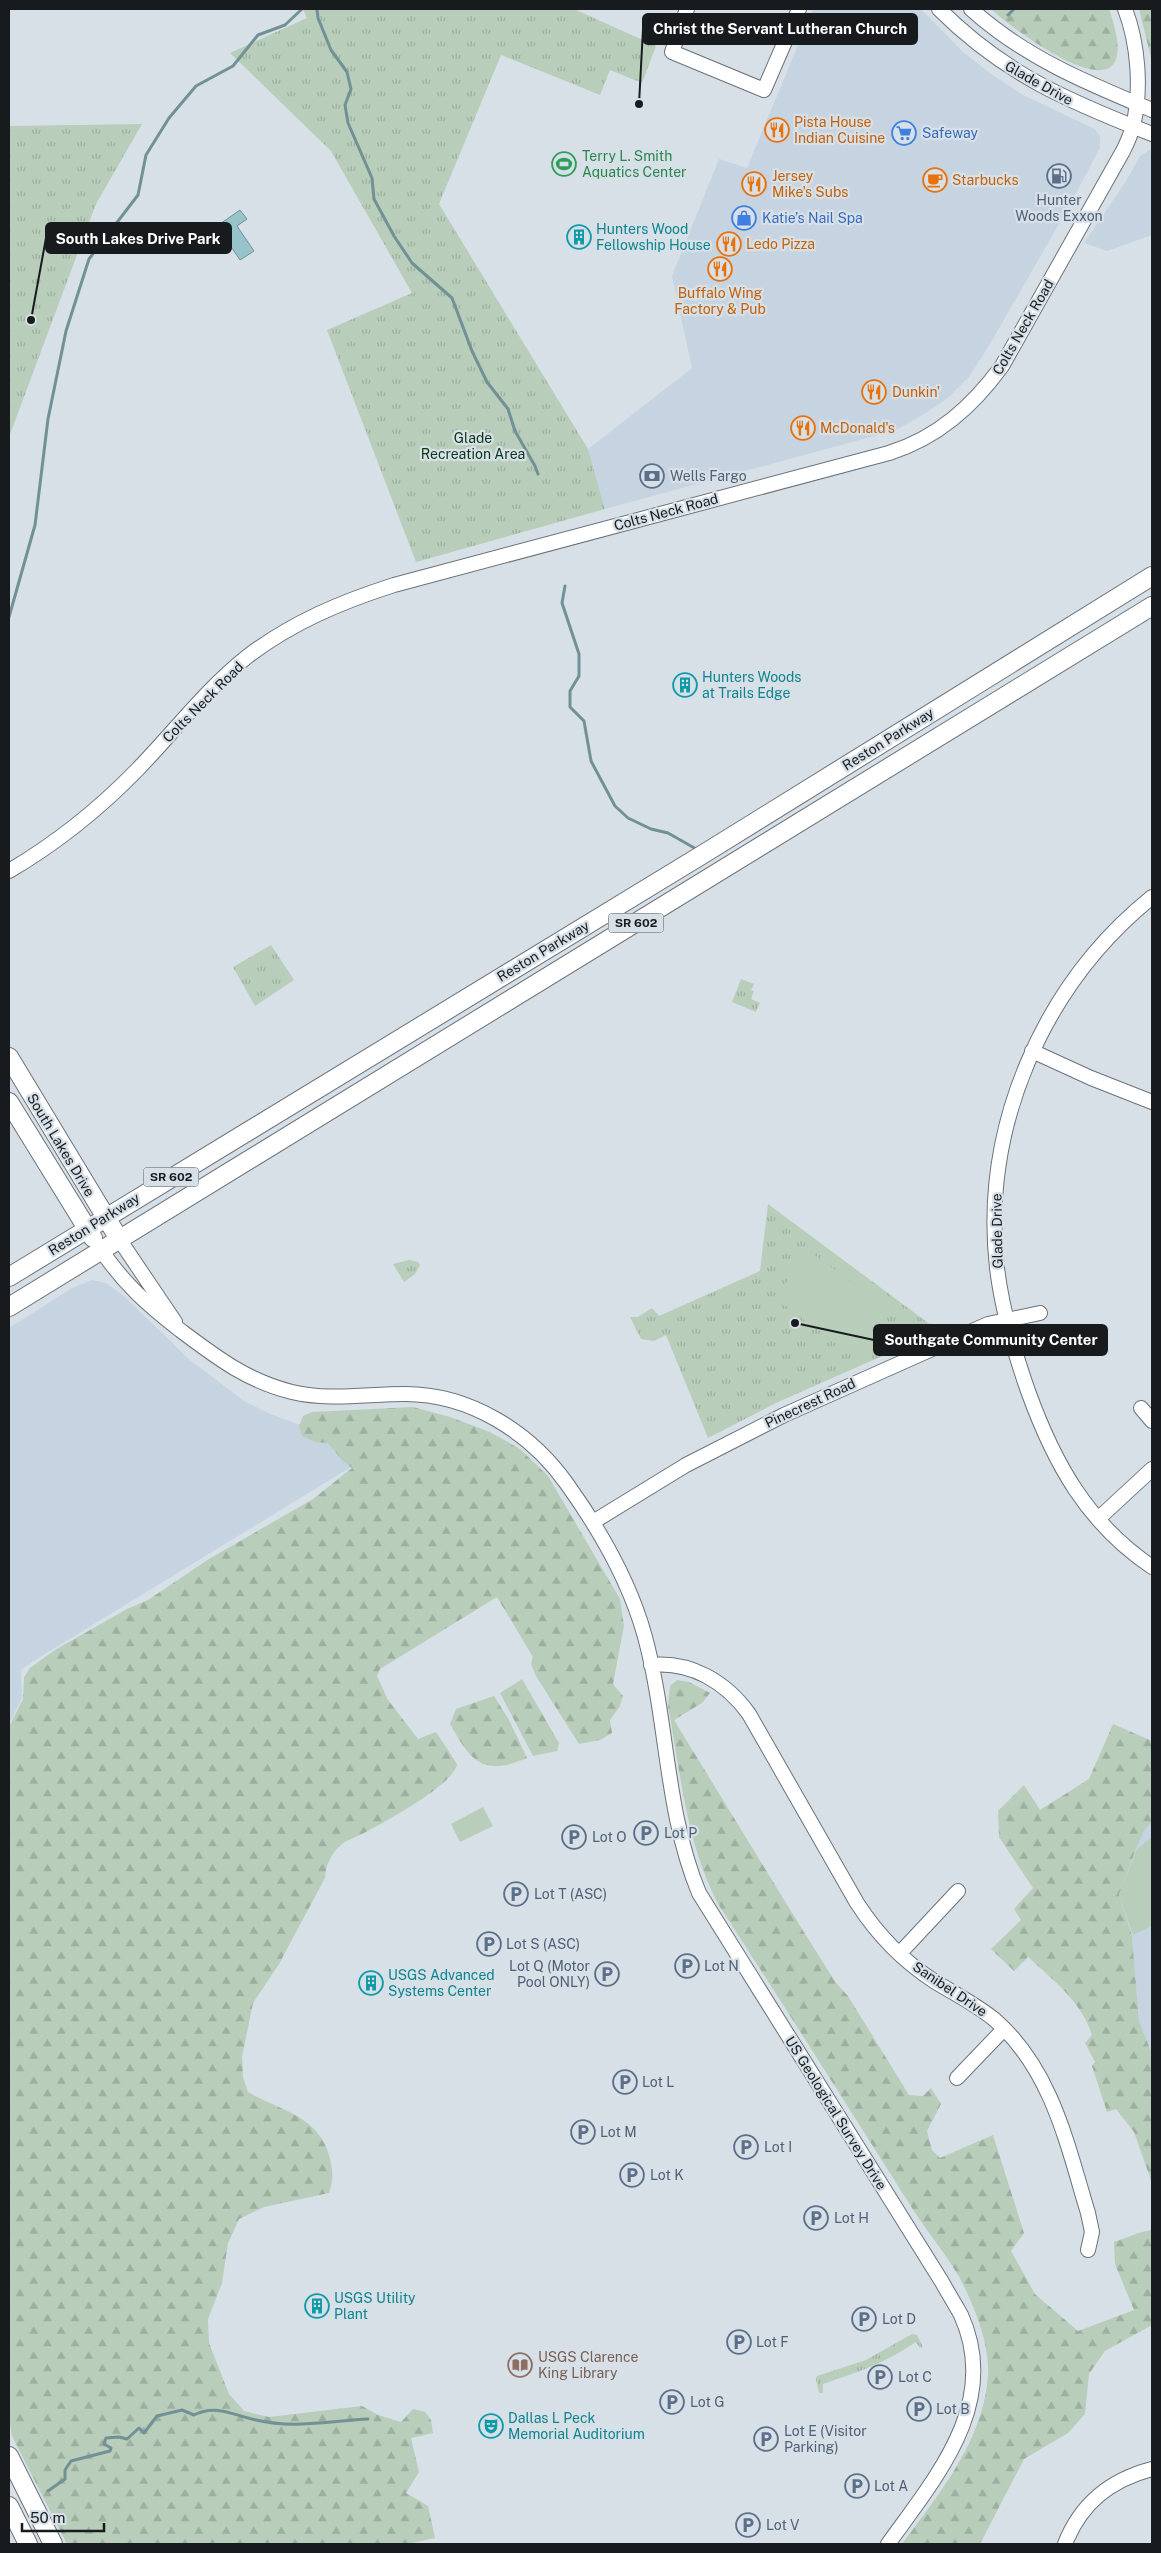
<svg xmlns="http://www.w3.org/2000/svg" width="1161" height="2553" font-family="'Public Sans',sans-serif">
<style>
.built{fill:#c6d4e1}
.grass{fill:url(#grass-tufts)}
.forest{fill:url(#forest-firs)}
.garden{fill:#b8cdba}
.water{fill:#97c4ca;stroke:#719196}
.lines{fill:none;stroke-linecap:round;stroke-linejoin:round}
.stream{stroke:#719196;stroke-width:3}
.minor-casing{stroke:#6b7279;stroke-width:16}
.major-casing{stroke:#6b7279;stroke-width:20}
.minor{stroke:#fff;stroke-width:14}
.major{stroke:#fff;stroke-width:18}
.labels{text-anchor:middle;stroke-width:4.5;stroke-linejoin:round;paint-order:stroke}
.shield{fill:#d7e0e7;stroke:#51565a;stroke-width:1}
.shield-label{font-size:12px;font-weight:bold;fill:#181b1e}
.street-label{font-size:14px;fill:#181b1e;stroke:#d7e0e7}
.food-label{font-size:14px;fill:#c56008;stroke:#d7e0e7;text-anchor:start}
.shop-label{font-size:14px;fill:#366cbe;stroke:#d7e0e7;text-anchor:start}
.leisure-label{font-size:14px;fill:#27864d;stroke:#d7e0e7;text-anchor:start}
.service-label{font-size:14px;fill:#4e5e75;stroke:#d7e0e7;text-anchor:start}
.culture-label{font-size:14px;fill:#0d838f;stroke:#d7e0e7;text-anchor:start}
.park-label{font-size:14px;fill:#073613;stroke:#d7e0e7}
.education-label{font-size:14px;fill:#785e54;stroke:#d7e0e7;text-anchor:start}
.leader{fill:none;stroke:#181b1e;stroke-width:2}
.callout-dot{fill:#181b1e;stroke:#d7e0e7;stroke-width:2}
.callout{fill:#181b1e;stroke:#181b1e;stroke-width:2}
.callout-label{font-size:15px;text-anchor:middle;font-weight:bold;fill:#fff}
</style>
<defs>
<pattern id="grass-tufts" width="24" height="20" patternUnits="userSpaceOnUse" patternTransform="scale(1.25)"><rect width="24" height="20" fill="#b8cdba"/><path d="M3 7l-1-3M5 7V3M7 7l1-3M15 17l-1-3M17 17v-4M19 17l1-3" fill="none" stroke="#9daf9f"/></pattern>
<pattern id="forest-firs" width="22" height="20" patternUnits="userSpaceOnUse" patternTransform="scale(1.25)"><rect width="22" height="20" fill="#b8cdba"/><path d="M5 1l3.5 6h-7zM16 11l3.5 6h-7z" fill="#9daf9f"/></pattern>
</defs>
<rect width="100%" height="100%" fill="#d7e0e7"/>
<!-- built -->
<path class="built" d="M 813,9 L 921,9 L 963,52 L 990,73 L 1023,95 L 1095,129 L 1100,136 L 1100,148 L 1067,210 L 990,344 L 969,377 L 949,397 L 926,413 L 896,430 L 605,509 L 588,449 L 692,368 L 672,276 L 719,159 L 747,168 Z
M 1149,150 L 1152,150 L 1152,235 L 1107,251 L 1084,243 L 1126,181 L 1140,156 Z
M 92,1280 L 106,1283 L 124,1296 L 190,1360 L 244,1401 L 270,1414 L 331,1436 L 351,1467 L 32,1662 L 21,1670 L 22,1698 L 9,1724 L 9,1328 L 72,1288 Z
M 1152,1822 L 1152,2054 L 1139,2021 L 1132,1936 L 1119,1895 L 1136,1849 L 1145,1829 Z"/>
<!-- grass -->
<path class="grass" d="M 303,9 L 574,9 L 656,46 L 642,83 L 610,70 L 600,95 L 501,55 L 439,204 L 588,449 L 605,509 L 416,562 L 327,330 L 412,293 L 331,151 L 230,53 L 307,18 Z
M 142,124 L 96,204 L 9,437 L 9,126 Z
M 271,945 L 294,980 L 255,1006 L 233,967 Z
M 741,979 L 754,984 L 751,990 L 754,991 L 751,999 L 760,1003 L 756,1012 L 732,1002 Z
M 768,1204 L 939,1331 L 778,1402 L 708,1438 L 666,1335 L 654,1341 L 641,1339 L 630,1317 L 638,1317 L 652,1308 L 659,1316 L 760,1271 Z
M 409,1260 L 418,1262 L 420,1265 L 415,1274 L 404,1282 L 393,1264 Z
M 912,2334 L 917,2335 L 923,2347 L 920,2348 L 916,2342 C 887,2362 856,2373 823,2384 L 823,2393 L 819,2393 L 816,2379 L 817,2376 L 866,2360 Z"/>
<!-- forest -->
<path class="forest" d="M 991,9 L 1109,9 C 1151,129 1027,41 991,9 Z
M 1139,9 L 1152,9 L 1152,62 Z
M 413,1407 L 450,1417 L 490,1432 L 520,1449 L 548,1476 L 620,1599 L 624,1626 L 613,1684 L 623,1696 L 620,1706 L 610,1720 L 612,1733 L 600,1740 L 579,1744 L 536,1676 L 531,1664 L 533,1657 L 497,1597 L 380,1669 L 377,1676 L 388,1700 L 418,1739 L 436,1732 L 457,1764 C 454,1785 383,1823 362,1834 C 356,1837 347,1840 342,1844 C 332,1852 325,1866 325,1878 L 279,1964 L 253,2003 L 242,2057 L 243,2077 L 248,2092 C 280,2111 317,2115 329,2155 C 333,2170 334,2178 329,2193 L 264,2207 L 239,2219 L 228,2243 L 222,2283 L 208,2319 L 209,2343 L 229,2394 L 244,2411 L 269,2417 L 362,2406 L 378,2415 L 401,2422 L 413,2409 L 425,2412 L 431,2420 L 433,2433 L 411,2438 L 419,2472 L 406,2493 L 428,2506 L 435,2538 L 408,2544 L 67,2544 L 12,2436 L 9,2419 L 9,1727 L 23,1699 L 24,1677 L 30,1668 L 55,1650 L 127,1609 L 148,1600 L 209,1559 L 313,1499 L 352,1468 L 342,1460 L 328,1443 L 315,1442 L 302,1436 L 299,1426 L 303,1416 L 312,1412 Z
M 522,1679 L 559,1743 L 557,1751 L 533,1756 L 500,1693 Z
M 677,1680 L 689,1682 L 710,1693 L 702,1703 L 674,1720 L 802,1929 L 836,1983 L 848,1996 L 909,2095 L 923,2096 L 931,2088 L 941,2104 L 927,2131 L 932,2150 L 940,2158 L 993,2135 L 1024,2233 L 1011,2251 L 1035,2294 L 1078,2331 L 1134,2310 L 1115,2264 L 1114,2242 L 1142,2232 L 1152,2230 L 1152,2325 L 1105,2351 L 1089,2374 L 1085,2414 L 1068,2433 L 1024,2459 L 980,2544 L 902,2544 C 939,2494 984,2440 988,2375 C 990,2344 973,2302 958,2275 C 943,2249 922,2226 907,2200 C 845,2102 783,2004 720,1907 C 686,1845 681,1774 668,1706 L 670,1686 Z
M 494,1696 L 509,1720 L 527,1758 C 482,1777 471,1761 450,1724 L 456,1709 Z
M 1113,1724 L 1152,1741 L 1152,1822 L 1145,1829 L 1136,1849 L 1119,1895 L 1132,1936 L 1139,2021 L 1152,2054 L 1152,2183 L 1134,2132 L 1116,2109 L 1107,2112 L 1092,2066 L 1095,2062 L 1085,2043 L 1092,2035 C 1082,2002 1052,1979 1028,1957 L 1014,1971 L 991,1949 L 1021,1920 L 1014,1909 L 1033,1888 L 999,1837 L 998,1811 L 1024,1785 L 1040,1810 L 1089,1779 Z"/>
<!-- garden -->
<path class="garden" d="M 809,1251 L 891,1310 L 856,1358 L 775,1298 Z
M 483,1807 L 493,1826 L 460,1842 L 451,1824 Z
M 1152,1837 L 1152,1926 L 1133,1935 L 1119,1895 L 1137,1849 Z"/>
<!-- water -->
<path class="water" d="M 240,210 L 247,219 L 237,226 L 254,251 L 240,260 L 217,226 Z"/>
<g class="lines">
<!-- stream -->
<path class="stream" d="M 317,9 L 318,18 L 331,50 L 347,72 L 351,89 L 345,105 L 348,123 L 372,178 L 374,199 L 394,236 L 412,263 L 452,298 L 472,351 L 487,382 L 508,409 L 515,431 L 535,466 L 538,474
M 1008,15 L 1014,9
M 565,586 L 562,603 L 579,654 L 579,676 L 570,691 L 570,707 L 584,721 L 591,761 L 615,806 L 628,818 L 651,829 L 668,833 L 698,850
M 9,617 L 35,525 L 48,419 L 66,331 L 89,259 L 138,195 L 146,155 L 169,118 L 196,86 L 233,66 L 258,35 L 285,25 L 302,9
M 48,2491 L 65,2479 L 65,2470 L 71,2461 L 110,2451 L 111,2448 L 104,2444 L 106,2438 L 119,2437 L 127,2439 L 139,2428 L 144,2433 L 157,2416 L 182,2410 L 194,2415 C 216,2404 233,2415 256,2420 C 293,2429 331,2421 368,2419"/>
<!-- minor casing -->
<g class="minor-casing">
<path id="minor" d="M 687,9 L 672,52 L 764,90 L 799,9
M 939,9 C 1004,74 1068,101 1152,134
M 971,9 C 1024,57 1087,83 1152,110
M 9,871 C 55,844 99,809 137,770 C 174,732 206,689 248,656 C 293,622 341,602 394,585 L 889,453 C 937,438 972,407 1002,366 L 1123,151 C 1127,143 1131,134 1133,126 C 1142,89 1138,43 1125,9
M 1152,897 C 1043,985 981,1127 997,1268 C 1002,1310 1014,1351 1028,1391 C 1054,1463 1087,1523 1152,1567
M 1032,1051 L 1091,1078 L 1152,1102
M 119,1239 L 175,1322
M 101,1250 C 125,1285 148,1305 180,1330 C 216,1357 247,1381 292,1392 C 329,1401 367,1394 405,1394 C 470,1394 530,1432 567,1484 C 600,1530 630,1582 645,1637 C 668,1722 665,1811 699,1893 L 942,2282 C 948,2293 955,2304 961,2315 C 1001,2403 936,2477 888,2544
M 1141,1408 L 1152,1421
M 1098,1519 L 1152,1469
M 593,1522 L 686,1465 L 784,1415 L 988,1324 L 1040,1313
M 651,1665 C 691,1661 726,1682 749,1714 L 857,1903 C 877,1934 903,1961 934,1981 C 955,1994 977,2005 995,2020 C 1052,2070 1067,2144 1088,2213 L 1092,2232 L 1088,2250
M 900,1953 L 958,1891
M 957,2078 L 1004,2029
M 1065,2544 C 1081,2503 1110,2480 1152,2469"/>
</g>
<!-- major casing -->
<g class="major-casing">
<path id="major" d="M 9,1057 L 119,1239
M 9,1102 L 93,1238
M 9,1277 L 705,853 L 1152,576
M 9,1307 L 1152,606
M 9,2456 L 53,2544
M 9,2506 L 28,2544"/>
</g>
<!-- minor -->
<use href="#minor" class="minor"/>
<!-- major -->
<use href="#major" class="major"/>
</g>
<!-- icons -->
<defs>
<g id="restaurant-ring" transform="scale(1.25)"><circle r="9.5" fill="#d7e0e7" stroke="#e8710a" stroke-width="1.5"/><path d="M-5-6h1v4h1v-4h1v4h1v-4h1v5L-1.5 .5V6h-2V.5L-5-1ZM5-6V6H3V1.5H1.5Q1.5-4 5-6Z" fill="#e8710a"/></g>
<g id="supermarket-ring" transform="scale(1.25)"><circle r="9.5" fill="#d7e0e7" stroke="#3f7fe0" stroke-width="1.5"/><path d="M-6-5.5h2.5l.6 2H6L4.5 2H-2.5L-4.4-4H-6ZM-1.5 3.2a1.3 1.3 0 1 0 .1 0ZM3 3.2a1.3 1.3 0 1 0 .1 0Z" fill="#3f7fe0"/></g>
<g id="stadium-ring" transform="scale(1.25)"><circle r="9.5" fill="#d7e0e7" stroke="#2e9e5b" stroke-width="1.5"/><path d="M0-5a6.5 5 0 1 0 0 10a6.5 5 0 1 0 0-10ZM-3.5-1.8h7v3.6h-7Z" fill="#2e9e5b"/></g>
<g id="fuel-ring" transform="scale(1.25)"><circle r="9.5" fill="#d7e0e7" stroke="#5c6f8a" stroke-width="1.5"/><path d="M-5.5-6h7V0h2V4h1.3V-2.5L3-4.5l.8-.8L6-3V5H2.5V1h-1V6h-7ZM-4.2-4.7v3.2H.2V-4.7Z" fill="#5c6f8a"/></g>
<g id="cafe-ring" transform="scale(1.25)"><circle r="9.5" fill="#d7e0e7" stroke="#e8710a" stroke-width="1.5"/><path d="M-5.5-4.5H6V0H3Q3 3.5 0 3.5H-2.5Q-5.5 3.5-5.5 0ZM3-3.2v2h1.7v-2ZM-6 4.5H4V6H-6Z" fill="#e8710a"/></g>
<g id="shop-ring" transform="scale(1.25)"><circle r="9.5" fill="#d7e0e7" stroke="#3f7fe0" stroke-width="1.5"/><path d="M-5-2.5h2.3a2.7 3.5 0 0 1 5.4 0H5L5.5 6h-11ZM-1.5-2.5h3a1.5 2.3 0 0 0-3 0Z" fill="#3f7fe0"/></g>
<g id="building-ring" transform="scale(1.25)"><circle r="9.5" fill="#d7e0e7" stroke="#0f9aa8" stroke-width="1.5"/><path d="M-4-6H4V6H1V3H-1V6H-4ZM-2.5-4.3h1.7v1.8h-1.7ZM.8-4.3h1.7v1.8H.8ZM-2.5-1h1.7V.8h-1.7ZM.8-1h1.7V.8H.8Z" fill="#0f9aa8"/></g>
<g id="bank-ring" transform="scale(1.25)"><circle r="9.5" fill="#d7e0e7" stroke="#5c6f8a" stroke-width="1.5"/><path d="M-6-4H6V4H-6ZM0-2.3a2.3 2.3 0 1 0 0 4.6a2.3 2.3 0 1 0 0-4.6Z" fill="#5c6f8a"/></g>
<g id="parking-ring" transform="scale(1.25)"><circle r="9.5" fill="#d7e0e7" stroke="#5c6f8a" stroke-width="1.5"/><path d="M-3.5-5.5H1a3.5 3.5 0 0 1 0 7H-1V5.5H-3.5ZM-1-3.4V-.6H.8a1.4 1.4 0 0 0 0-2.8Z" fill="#5c6f8a"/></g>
<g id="library-ring" transform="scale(1.25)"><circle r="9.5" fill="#d7e0e7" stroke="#8d6e63" stroke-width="1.5"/><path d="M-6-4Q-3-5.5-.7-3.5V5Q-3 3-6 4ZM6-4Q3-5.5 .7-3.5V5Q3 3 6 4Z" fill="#8d6e63"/></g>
<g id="theatre-ring" transform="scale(1.25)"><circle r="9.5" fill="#d7e0e7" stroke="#0f9aa8" stroke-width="1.5"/><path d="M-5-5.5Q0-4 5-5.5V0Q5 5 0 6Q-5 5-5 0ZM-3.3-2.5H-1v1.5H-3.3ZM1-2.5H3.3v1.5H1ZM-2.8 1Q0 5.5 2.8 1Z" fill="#0f9aa8"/></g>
</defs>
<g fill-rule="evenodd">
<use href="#restaurant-ring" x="777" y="130"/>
<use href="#supermarket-ring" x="904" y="133"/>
<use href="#stadium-ring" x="564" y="164"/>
<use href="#fuel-ring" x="1059" y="176"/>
<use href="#cafe-ring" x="935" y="180"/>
<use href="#restaurant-ring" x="754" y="184"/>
<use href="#shop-ring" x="744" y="218"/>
<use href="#building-ring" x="579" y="237"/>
<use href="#restaurant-ring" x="729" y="244"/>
<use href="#restaurant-ring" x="720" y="269"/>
<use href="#restaurant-ring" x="874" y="392"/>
<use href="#restaurant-ring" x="803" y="428"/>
<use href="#bank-ring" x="652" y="476"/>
<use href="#building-ring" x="685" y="685"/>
<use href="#parking-ring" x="646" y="1833"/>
<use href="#parking-ring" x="574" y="1837"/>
<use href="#parking-ring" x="516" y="1894"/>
<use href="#parking-ring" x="489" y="1944"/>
<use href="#parking-ring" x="687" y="1966"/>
<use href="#parking-ring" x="607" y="1974"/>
<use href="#building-ring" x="371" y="1983"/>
<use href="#parking-ring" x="625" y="2082"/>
<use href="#parking-ring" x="583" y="2132"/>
<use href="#parking-ring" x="746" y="2147"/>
<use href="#parking-ring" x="632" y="2175"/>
<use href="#parking-ring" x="816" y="2218"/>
<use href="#building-ring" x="317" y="2306"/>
<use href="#parking-ring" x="864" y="2319"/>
<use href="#parking-ring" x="739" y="2342"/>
<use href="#library-ring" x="520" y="2365"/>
<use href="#parking-ring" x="880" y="2377"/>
<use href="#parking-ring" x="672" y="2402"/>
<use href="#parking-ring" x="919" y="2409"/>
<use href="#theatre-ring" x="491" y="2426"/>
<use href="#parking-ring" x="766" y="2439"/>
<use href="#parking-ring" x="857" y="2486"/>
<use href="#parking-ring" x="748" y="2525"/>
</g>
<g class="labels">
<!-- shield labels -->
<g class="shield">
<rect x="608.5" y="913.5" width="55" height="19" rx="4"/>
<rect x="143.5" y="1167.5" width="55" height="19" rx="4"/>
</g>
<g class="shield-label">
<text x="636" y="927">SR 602</text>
<text x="171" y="1181">SR 602</text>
</g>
<!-- street labels -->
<g class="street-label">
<text transform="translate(1039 83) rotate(29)" y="5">Glade Drive</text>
<text transform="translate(1023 327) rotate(-60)" y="5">Colts Neck Road</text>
<text transform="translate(666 512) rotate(-15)" y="5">Colts Neck Road</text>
<text transform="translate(203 702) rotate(-45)" y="5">Colts Neck Road</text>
<text transform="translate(888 739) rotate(-32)" y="5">Reston Parkway</text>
<text transform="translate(543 951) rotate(-31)" y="5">Reston Parkway</text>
<text transform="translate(61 1145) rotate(59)" y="5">South Lakes Drive</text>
<text transform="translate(94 1224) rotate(-32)" y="5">Reston Parkway</text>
<text transform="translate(997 1231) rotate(-91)" y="5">Glade Drive</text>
<text transform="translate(810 1403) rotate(-25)" y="5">Pinecrest Road</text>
<text transform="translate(950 1989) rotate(34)" y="5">Sanibel Drive</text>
<text transform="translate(836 2113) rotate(58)" y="5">US Geological Survey Drive</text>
</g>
<!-- food labels -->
<g class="food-label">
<text x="794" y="127">Pista House<tspan x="794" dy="16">Indian Cuisine</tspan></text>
<text x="772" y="181">Jersey<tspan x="772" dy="16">Mike's Subs</tspan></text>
<text x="952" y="185">Starbucks</text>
<text x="746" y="249">Ledo Pizza</text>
<text x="720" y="298" text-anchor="middle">Buffalo Wing<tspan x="720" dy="16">Factory &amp; Pub</tspan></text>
<text x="892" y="397">Dunkin'</text>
<text x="820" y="433">McDonald's</text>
</g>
<!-- shop labels -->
<g class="shop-label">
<text x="922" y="138">Safeway</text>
<text x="762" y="223">Katie’s Nail Spa</text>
</g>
<!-- leisure labels -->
<g class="leisure-label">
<text x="582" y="161">Terry L. Smith<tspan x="582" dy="16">Aquatics Center</tspan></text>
</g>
<!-- service labels -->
<g class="service-label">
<text x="1059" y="205" text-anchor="middle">Hunter<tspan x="1059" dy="16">Woods Exxon</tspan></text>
<text x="670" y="481">Wells Fargo</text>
<text x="664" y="1838">Lot P</text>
<text x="592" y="1842">Lot O</text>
<text x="534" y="1899">Lot T (ASC)</text>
<text x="506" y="1949">Lot S (ASC)</text>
<text x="590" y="1971" text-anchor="end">Lot Q (Motor<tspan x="590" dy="16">Pool ONLY)</tspan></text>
<text x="704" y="1971">Lot N</text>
<text x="642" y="2087">Lot L</text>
<text x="600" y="2137">Lot M</text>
<text x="764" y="2152">Lot I</text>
<text x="650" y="2180">Lot K</text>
<text x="834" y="2223">Lot H</text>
<text x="882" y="2324">Lot D</text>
<text x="756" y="2347">Lot F</text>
<text x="898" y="2382">Lot C</text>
<text x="690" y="2407">Lot G</text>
<text x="936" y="2414">Lot B</text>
<text x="784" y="2436">Lot E (Visitor<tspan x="784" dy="16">Parking)</tspan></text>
<text x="874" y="2491">Lot A</text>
<text x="766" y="2530">Lot V</text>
</g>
<!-- culture labels -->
<g class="culture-label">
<text x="596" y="234">Hunters Wood<tspan x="596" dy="16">Fellowship House</tspan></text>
<text x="702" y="682">Hunters Woods<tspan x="702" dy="16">at Trails Edge</tspan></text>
<text x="388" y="1980">USGS Advanced<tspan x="388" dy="16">Systems Center</tspan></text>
<text x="334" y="2303">USGS Utility<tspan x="334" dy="16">Plant</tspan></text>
<text x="508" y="2423">Dallas L Peck<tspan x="508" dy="16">Memorial Auditorium</tspan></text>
</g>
<!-- park labels -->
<g class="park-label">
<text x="473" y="443">Glade<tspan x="473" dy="16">Recreation Area</tspan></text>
</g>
<!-- education labels -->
<g class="education-label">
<text x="538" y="2362">USGS Clarence<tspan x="538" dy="16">King Library</tspan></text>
</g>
</g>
<!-- callouts -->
<path class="leader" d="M639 104L643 29M31 320L46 238M795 1323L874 1340"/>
<g class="callout-dot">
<circle cx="639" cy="104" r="5"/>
<circle cx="31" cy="320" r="5"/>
<circle cx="795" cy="1323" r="5"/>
</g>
<g class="callout">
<rect x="643" y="14" width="274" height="30" rx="5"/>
<rect x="46" y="223" width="185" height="30" rx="5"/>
<rect x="874" y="1325" width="233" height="30" rx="5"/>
</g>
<g class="callout-label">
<text x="780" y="34">Christ the Servant Lutheran Church</text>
<text x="138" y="244">South Lakes Drive Park</text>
<text x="991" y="1345">Southgate Community Center</text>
</g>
<!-- border -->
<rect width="1161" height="2553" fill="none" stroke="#181b1e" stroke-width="20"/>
<!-- scale -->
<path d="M22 2523v8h82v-8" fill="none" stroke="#181b1e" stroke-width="2.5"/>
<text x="30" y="2523" font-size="15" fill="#181b1e" stroke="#d7e0e7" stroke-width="4" paint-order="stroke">50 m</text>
</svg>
